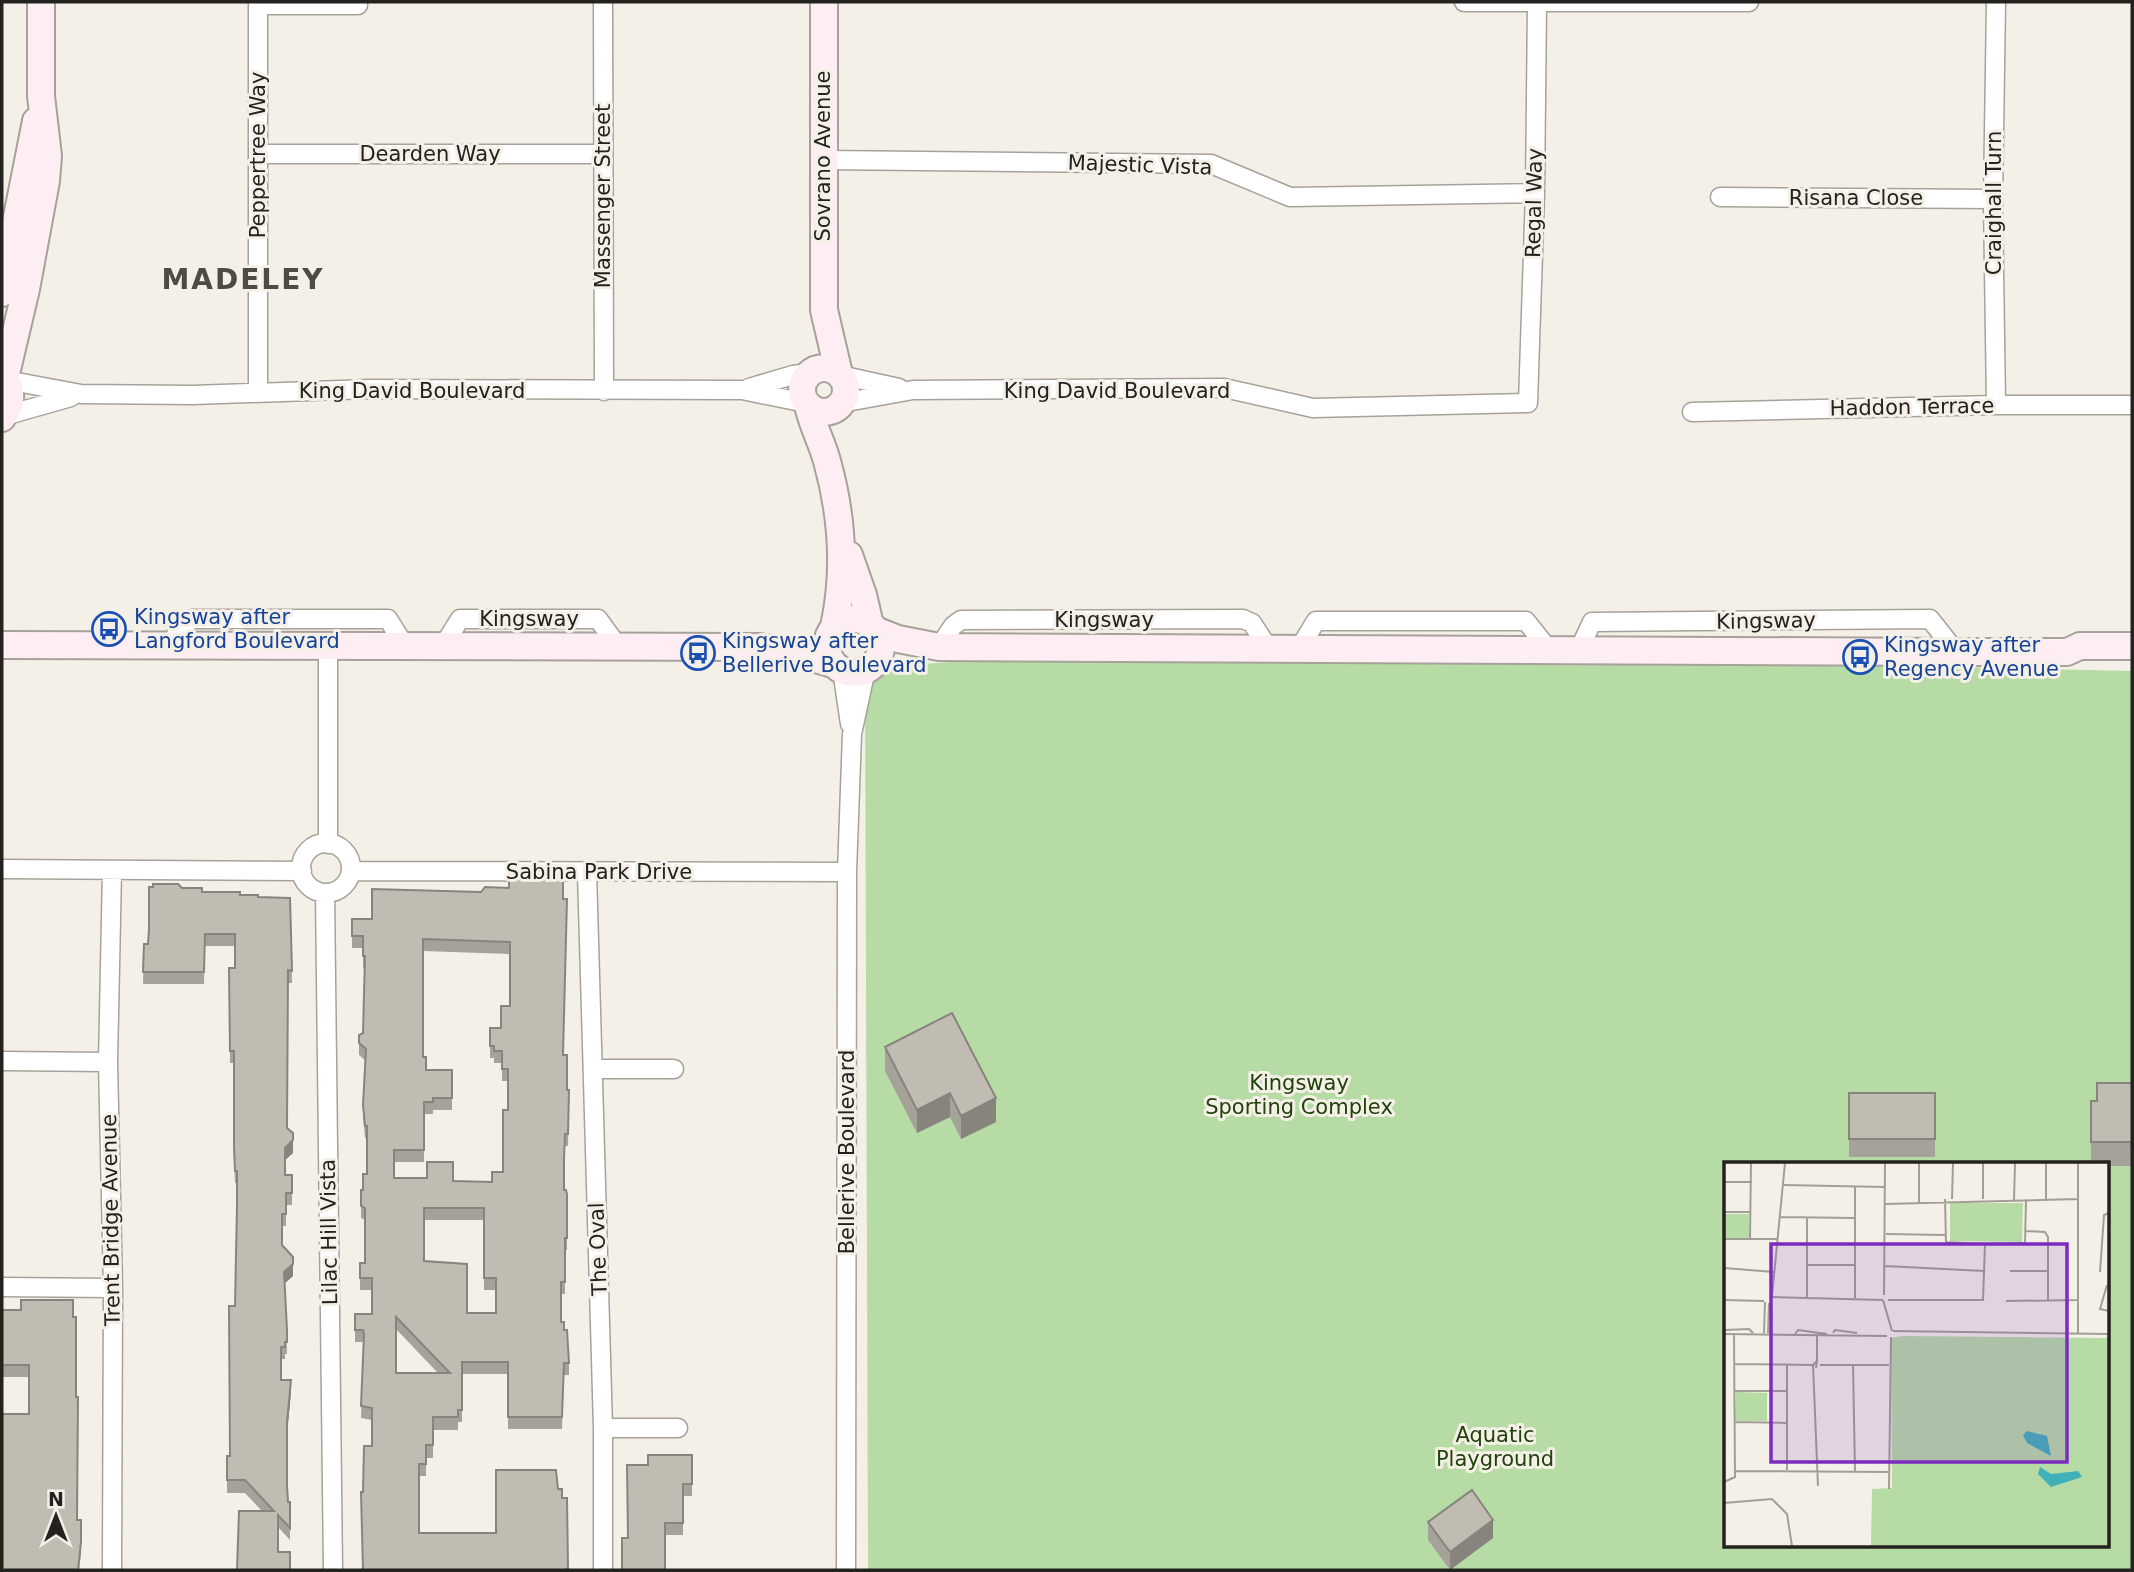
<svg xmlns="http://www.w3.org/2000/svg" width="2134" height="1572" font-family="'DejaVu Sans',sans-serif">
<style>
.green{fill:#b6dba5;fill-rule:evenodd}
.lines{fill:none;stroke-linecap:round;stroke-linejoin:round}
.street-casing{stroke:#a6a299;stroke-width:21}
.secondary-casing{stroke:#a6a299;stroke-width:30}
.street{stroke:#fff;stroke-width:18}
.secondary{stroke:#feeef4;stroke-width:26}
.wall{fill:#a5a299;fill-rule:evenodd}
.shaded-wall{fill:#86847d}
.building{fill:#c0bcb2;stroke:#86847d;stroke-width:2;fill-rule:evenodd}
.labels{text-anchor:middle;stroke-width:6;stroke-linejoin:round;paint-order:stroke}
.street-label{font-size:21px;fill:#24221f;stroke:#f5f0e7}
.transit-label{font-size:21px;fill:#164399;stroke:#f5f0e7;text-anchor:start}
.park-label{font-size:21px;fill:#20430a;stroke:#f5f0e7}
.district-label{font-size:28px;font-weight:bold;letter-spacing:2px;fill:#4f4b43;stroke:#f5f0e7}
.inset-road{fill:none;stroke:#a19e97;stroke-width:2}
.view{fill:#7b2cbf;fill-opacity:0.15;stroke:#7b2cbf;stroke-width:3.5}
.inset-edge{fill:none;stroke:#24221f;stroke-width:3.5}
</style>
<rect width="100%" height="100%" fill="#f5f0e7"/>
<!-- green -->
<path class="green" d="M 948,662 L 1785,663 L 2132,671 L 2132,1570 L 868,1570 L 865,680 L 898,666 ZM 1726,1164 L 2108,1164 L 2108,1546 L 1726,1546 Z"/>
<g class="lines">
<!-- street casing -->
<g class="street-casing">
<path id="street" d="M 258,2 L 258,393
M 603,2 L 604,391
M 1464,2 L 1749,2
M 1996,2 L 1993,199 L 1996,405
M 258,5 L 358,5
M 258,154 L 603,154
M 823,160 L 1211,164 L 1290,197 L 1535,193
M 1720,197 L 1993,199
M 840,375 L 899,388
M 6,380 L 81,394 L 193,395 L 369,389 L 742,390 L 806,403
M 749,388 L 793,375 L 811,373
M 841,403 L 913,390 L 1224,388 L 1313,408 L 1528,403 L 1535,193 L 1537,3
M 1692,412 L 1996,405 L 2132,405
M 4,416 L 71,397
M 170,646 L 178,631 L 192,619 L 388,619 L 405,646
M 328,646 L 328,844
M 443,646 L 460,619 L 598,619 L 617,645
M 939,647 L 953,626 L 961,620 L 1243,619 L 1252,623 L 1269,649
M 1299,649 L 1316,621 L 1526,621 L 1549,650
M 1579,650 L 1592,622 L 1930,619 L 1956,652
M 842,670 L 850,724
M301 868a25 25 0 1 1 50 0a25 25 0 1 1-50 0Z
M 2,869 L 302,871
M 112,870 L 108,1062 L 113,1288 L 112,1570
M 351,871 L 847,872
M 587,872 L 603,1428 L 603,1570
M 325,893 L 333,1570
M 2,1061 L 108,1062
M 593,1069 L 674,1069
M 2,1287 L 113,1288
M 603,1428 L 678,1428
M 846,1570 L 847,872 L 852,734 L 866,669"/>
</g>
<!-- secondary casing -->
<g class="secondary-casing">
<path id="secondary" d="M 824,2 L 824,310 L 839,374
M 2,293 L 36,121
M802 390a22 22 0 1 1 44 0a22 22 0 1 1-44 0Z
M 2,375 C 13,389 13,404 2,418
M 5,378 L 26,289 L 46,181 L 48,156 L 41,96 L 41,2
M 808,405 C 812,425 822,442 827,461 C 842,515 846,572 834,627
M 849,555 L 863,595 L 870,625
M827 646a27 27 0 1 1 54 0a27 27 0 1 1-54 0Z
M 875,630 L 898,639 L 939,647 L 1956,652 L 2067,652 L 2080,646 L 2132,646
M 2,645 L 759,647 L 799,654 L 833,664"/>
</g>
<!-- street -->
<use href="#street" class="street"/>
<!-- secondary -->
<use href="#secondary" class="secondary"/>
</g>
<!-- wall -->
<path class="wall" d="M 485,887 L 563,1055 L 567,1090 L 569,1090 L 568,1146 L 565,1146 L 564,1171 L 564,1190 L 567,1194 L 567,1250 L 565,1250 L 565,1294 L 561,1294 L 561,1322 L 564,1330 L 569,1363 L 569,1375 L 564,1375 L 562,1429 L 508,1429 L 508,1374 L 462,1374 L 462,1422 L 458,1422 L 458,1430 L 433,1430 L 433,1458 L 426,1458 L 426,1476 L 419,1476 L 419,1533 L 496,1533 L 558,1489 L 562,1498 L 567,1498 L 568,1570 L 363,1570 L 363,1492 L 372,1446 L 372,1420 L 361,1418 L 364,1344 L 363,1342 L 355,1342 L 355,1314 L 372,1314 L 372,1290 L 360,1290 L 360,1263 L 365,1263 L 365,1220 L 361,1218 L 361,1190 L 363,1190 L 367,1174 L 367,1138 L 365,1138 L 363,1117 L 365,1060 L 359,1055 L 359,1035 L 363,1033 L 365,968 L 363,968 L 363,948 L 352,948 L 352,919 L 372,919 L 481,892 ZM 423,951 L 510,954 L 510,1006 L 501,1028 L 490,1028 L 490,1058 L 494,1058 L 494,1063 L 502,1063 L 502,1081 L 508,1081 L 508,1110 L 503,1172 L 492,1182 L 394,1178 L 394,1162 L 424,1162 L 424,1114 L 433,1114 L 433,1110 L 452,1110 L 452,1070 L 426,1070 L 423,1057 ZM 424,1220 L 484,1220 L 484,1290 L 496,1290 L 496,1313 L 467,1313 L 424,1261 ZM 396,1329 L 438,1373 L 396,1373 Z
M 182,888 L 202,892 L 258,897 L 290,898 L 292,983 L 288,983 L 287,1128 L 293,1145 L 293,1153 L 285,1160 L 285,1175 L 292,1175 L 292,1205 L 286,1205 L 286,1226 L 282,1226 L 282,1245 L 293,1276 L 285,1283 L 287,1354 L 285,1354 L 285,1359 L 281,1359 L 281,1380 L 291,1392 L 287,1434 L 287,1485 L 288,1502 L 290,1502 L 290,1540 L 278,1527 L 237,1570 L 262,1511 L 245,1493 L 227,1493 L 227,1456 L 230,1456 L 235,1306 L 237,1183 L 235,1183 L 234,1159 L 234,1063 L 230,1063 L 229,968 L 235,968 L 235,946 L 205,946 L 204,984 L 143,984 L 144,944 L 148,944 Z
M 885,1047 L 996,1122 L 961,1139 L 950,1117 L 917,1133 L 885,1071 Z
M 2132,1083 L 2132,1170 L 2131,1170 L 2131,1166 L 2108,1166 L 2108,1164 L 2091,1164 L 2091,1101 L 2097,1101 Z
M 1849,1093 L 1935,1093 L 1935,1157 L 1849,1157 Z
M 2,1310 L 21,1310 L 77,1520 L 81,1554 L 79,1570 L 2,1570 L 2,1414 L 29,1414 L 29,1377 L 2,1377 Z
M 692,1455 L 692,1496 L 683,1496 L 683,1535 L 665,1535 L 648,1465 Z
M 1428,1522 L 1493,1538 L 1450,1570 L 1428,1540 Z"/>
<!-- shaded-wall -->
<path class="shaded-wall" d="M 950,1093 L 950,1117 L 917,1133 L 917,1110 Z
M 996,1098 L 996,1122 L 961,1139 L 961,1116 Z
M 293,1133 L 293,1153 L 285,1160 L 285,1148 Z
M 293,1264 L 293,1276 L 284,1284 L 284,1272 Z
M 291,1380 L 291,1392 L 287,1434 L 287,1422 Z
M 1493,1520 L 1493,1538 L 1450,1570 L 1450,1552 Z"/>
<!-- building -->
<path class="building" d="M 509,878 L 563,878 L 563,899 L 567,899 L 563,1055 L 567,1055 L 567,1090 L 569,1090 L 568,1134 L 565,1134 L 564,1159 L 564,1190 L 566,1190 L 567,1194 L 567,1238 L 565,1238 L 565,1282 L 561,1282 L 561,1322 L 564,1322 L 564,1330 L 567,1330 L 569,1363 L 564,1363 L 562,1417 L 508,1417 L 508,1362 L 462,1362 L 462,1410 L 458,1410 L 458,1417 L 433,1417 L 433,1445 L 426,1445 L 426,1464 L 419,1464 L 419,1533 L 496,1533 L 496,1470 L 556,1470 L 558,1489 L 562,1489 L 562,1498 L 567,1498 L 568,1569 L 566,1569 L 566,1570 L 363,1570 L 361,1492 L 363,1492 L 364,1446 L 372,1446 L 372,1408 L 361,1406 L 364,1334 L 363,1330 L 355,1330 L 355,1314 L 372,1314 L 372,1278 L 360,1278 L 360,1263 L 365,1263 L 365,1208 L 361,1206 L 361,1190 L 363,1190 L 363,1174 L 367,1174 L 367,1126 L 365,1126 L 363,1105 L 366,1049 L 359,1043 L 359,1035 L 363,1033 L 365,956 L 363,956 L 363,936 L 352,936 L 352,919 L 372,919 L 372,889 L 481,892 L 485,887 L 509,888 ZM 423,939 L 510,942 L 510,1006 L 501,1006 L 501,1028 L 490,1028 L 490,1046 L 494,1046 L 494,1051 L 502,1051 L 502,1069 L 508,1069 L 508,1110 L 503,1110 L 503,1172 L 492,1172 L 492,1182 L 453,1181 L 453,1162 L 427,1162 L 427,1178 L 394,1178 L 394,1150 L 424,1150 L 424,1102 L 433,1102 L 433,1098 L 452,1098 L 452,1070 L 426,1070 L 426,1057 L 423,1057 ZM 424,1208 L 484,1208 L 484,1278 L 496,1278 L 496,1313 L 467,1313 L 467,1264 L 424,1261 ZM 396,1317 L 450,1373 L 396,1373 Z
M 153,884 L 178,884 L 182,888 L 202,888 L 202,892 L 240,892 L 240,895 L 258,895 L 258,897 L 290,898 L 292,971 L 288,970 L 287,1128 L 293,1133 L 293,1140 L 285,1148 L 285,1175 L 292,1175 L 292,1193 L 286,1193 L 286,1214 L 282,1214 L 282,1245 L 293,1257 L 293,1264 L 284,1272 L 287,1330 L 287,1342 L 285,1342 L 285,1347 L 281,1347 L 281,1380 L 291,1380 L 287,1422 L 287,1485 L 288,1502 L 290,1502 L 290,1528 L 278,1515 L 278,1552 L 290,1552 L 290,1570 L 237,1570 L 239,1511 L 274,1511 L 245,1480 L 227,1480 L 227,1456 L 230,1456 L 229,1306 L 235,1306 L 237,1205 L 237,1171 L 235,1171 L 234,1147 L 234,1051 L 230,1051 L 229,968 L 235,968 L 235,934 L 205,934 L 204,972 L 143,972 L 144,944 L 148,944 L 149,929 L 149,887 L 153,887 Z
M 952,1013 L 996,1098 L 961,1116 L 950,1093 L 917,1110 L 885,1047 Z
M 2097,1083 L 2132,1083 L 2132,1147 L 2131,1147 L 2131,1142 L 2091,1142 L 2091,1101 L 2097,1101 Z
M 1849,1093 L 1935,1093 L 1935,1139 L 1849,1139 Z
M 21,1300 L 73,1300 L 73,1317 L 76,1317 L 76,1397 L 78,1397 L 77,1520 L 81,1520 L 81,1542 L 78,1570 L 2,1570 L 2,1414 L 29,1414 L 29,1365 L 2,1365 L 2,1310 L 21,1310 Z
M 648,1455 L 692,1455 L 692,1484 L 683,1484 L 683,1523 L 665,1523 L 665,1570 L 622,1570 L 622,1538 L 628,1538 L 627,1465 L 648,1465 Z
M 1472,1490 L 1493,1520 L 1450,1552 L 1428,1522 Z"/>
<!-- icons -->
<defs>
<g id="bus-ring" transform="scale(1.75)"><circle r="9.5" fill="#f5f0e7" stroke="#1a4fb4" stroke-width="1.5"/><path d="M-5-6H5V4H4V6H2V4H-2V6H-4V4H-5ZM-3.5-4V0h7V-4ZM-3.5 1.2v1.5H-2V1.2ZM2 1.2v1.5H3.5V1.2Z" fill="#1a4fb4"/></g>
</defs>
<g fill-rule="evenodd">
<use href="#bus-ring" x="109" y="629"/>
<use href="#bus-ring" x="698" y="653"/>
<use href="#bus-ring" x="1860" y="657"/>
</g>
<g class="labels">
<!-- street labels -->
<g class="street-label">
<text x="430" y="161">Dearden Way</text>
<text transform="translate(258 155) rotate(-90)" y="7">Peppertree Way</text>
<text transform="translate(823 156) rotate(-90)" y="7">Sovrano Avenue</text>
<text transform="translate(1140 165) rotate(2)" y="7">Majestic Vista</text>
<text transform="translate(603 196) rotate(-90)" y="7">Massenger Street</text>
<text x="1856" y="205">Risana Close</text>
<text transform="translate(1534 203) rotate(-89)" y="7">Regal Way</text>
<text transform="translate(1994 203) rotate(-90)" y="7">Craighall Turn</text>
<text x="412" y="398">King David Boulevard</text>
<text x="1117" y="398">King David Boulevard</text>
<text transform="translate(1912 407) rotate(-1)" y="7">Haddon Terrace</text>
<text x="529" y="626">Kingsway</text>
<text x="1104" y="627">Kingsway</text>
<text transform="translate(1766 621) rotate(-1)" y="7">Kingsway</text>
<text x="599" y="879">Sabina Park Drive</text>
<text transform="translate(847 1152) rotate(-90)" y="7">Bellerive Boulevard</text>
<text transform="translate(111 1220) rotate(-91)" y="7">Trent Bridge Avenue</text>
<text transform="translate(329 1232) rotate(-91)" y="7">Lilac Hill Vista</text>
<text transform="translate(598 1249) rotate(-92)" y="7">The Oval</text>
</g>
<!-- transit labels -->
<g class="transit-label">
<text x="134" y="624">Kingsway after<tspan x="134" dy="24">Langford Boulevard</tspan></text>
<text x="722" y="648">Kingsway after<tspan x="722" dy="24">Bellerive Boulevard</tspan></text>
<text x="1884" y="652">Kingsway after<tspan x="1884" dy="24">Regency Avenue</tspan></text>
</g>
<!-- park labels -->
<g class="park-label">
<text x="1299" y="1090">Kingsway<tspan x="1299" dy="24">Sporting Complex</tspan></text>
<text x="1495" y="1442">Aquatic<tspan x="1495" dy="24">Playground</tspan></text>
</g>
<!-- district labels -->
<g class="district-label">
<text x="243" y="289">MADELEY</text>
</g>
</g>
<!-- overview -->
<g transform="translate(1724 1162)">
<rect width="385" height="385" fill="#f5f0e7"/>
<path d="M 226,41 L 299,41 L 298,80 L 226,79 ZM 0,52 L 25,52 L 25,76 L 0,76 ZM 179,174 L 385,176 L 385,384 L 147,384 L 148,327 L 168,326 L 167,176 ZM 12,230 L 43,231 L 43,259 L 11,259 Z" fill="#b6dba5"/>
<path d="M 303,269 L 323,274 L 327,294 L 303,281 L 299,273 ZM 316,305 L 327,312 L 354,309 L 358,315 L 327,325 L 314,312 Z" fill="#41b1b9"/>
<path class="inset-road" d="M 354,1 L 354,171M 0,20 L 28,20M 60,23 L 161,25M 131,25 L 131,136M 221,37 L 222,80 L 261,82 L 301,81 L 302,38M 228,37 L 229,1M 259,37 L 259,1M 322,37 L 322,1M 290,38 L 291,1M 195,41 L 195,1M 161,42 L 354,37M 0,50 L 27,50M 55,55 L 131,56M 83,55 L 83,136M 302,69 L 321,70 L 324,75 L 324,138M 162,72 L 221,73M 0,77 L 53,77M 26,77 L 27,1M 83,103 L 131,103M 161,104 L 260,109M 0,106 L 50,110M 286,109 L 324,109M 376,110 L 380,53 L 385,51M 383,123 L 376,147 L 385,149M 160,133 L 161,1M 48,134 L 61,1M 48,135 L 159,138M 0,138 L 40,139M 159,138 L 168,169M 164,138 L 259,138 L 261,82M 282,139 L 355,138M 0,168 L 25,167 L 29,171M 169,169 L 385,172M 40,171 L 41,140M 44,171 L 45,141M 109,171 L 111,168 L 133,171M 0,172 L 163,174M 71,172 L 74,168 L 103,172M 93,172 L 93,199M 11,202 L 89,203M 63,203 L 63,308M 96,203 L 165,203M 129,203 L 131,309M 92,206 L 93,199 L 89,203 L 94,324M 10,229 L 62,229M 10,260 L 63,261M 11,309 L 165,310M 0,320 L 11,315 L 10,172M 165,327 L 167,175M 0,341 L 48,337 L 63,352 L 68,384"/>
<path class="view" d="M 47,82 L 343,82 L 343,300 L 47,300 Z"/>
<rect width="385" height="385" class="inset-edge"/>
</g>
<!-- border -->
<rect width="2134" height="1572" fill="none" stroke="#24221f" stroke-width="7"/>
<!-- north arrow -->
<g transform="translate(56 1516)" stroke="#f5f0e7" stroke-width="5" paint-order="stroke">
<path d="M0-5L12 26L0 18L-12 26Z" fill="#24221f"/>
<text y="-10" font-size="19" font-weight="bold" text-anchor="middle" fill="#24221f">N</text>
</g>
</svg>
